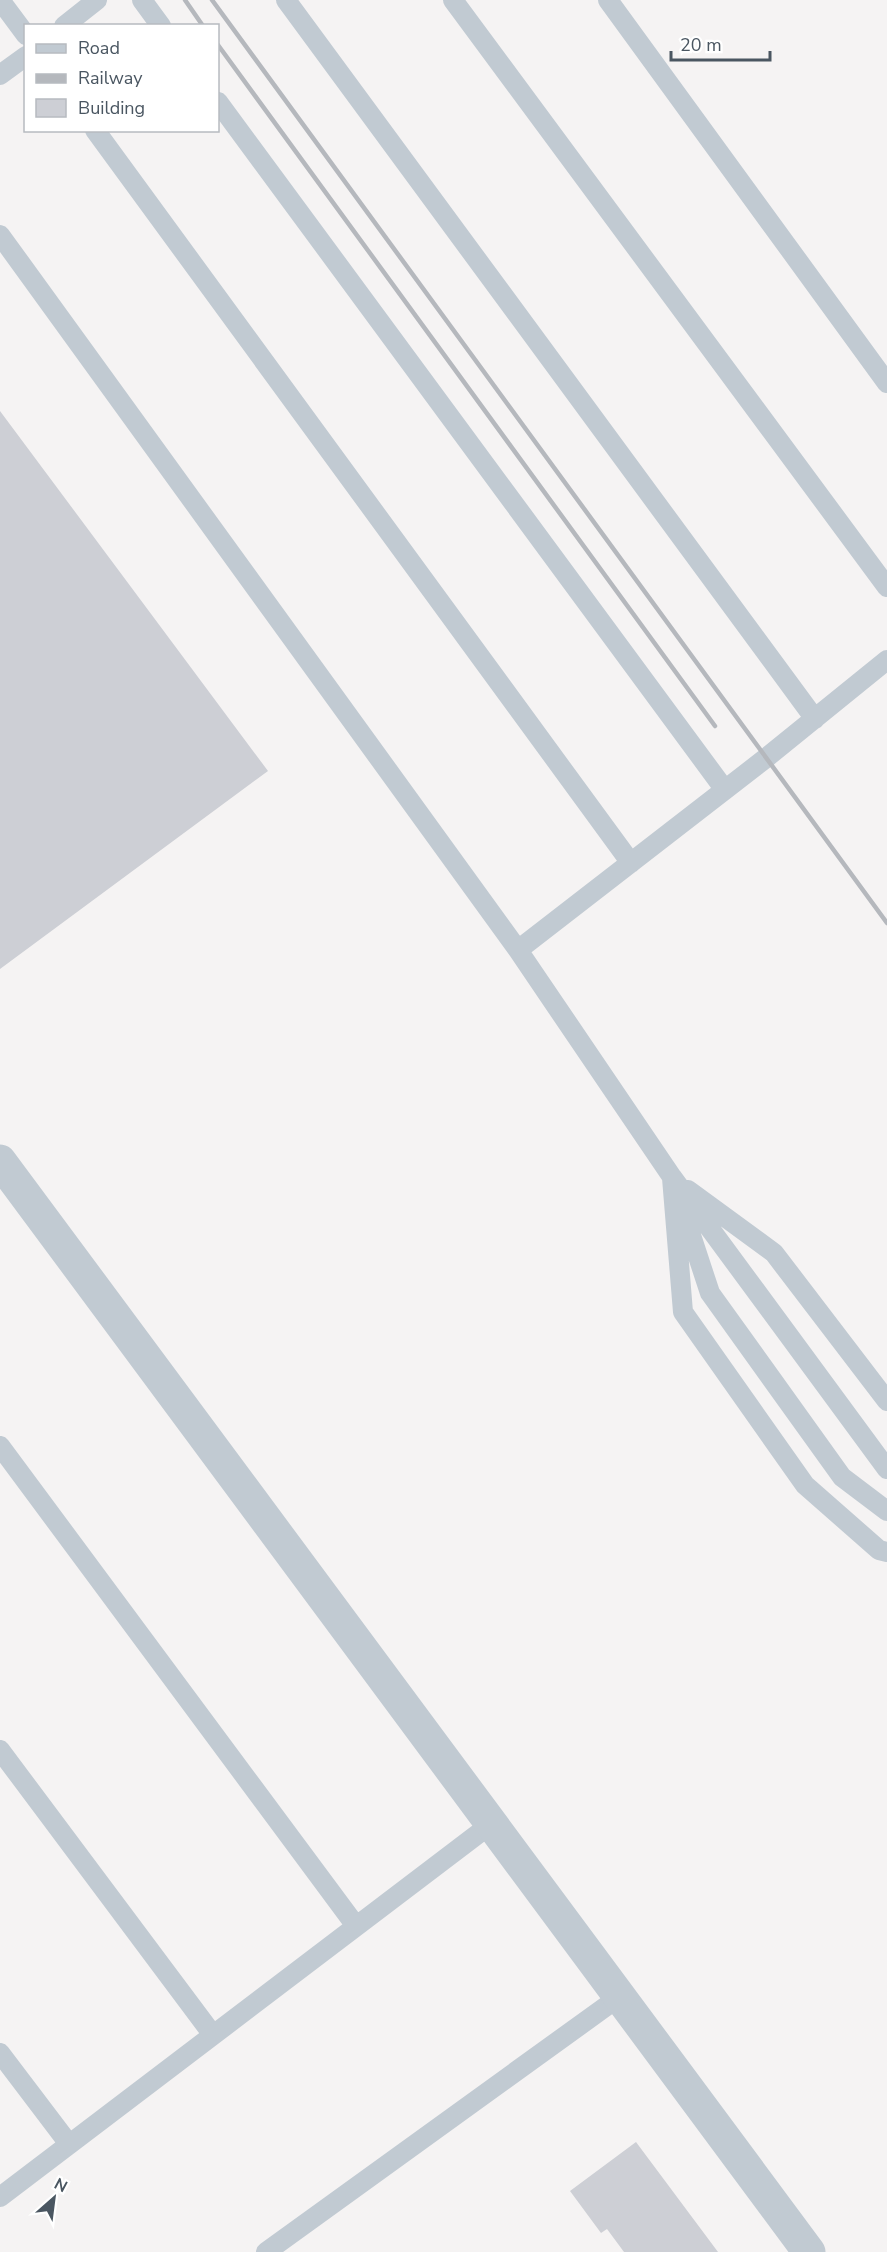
<svg xmlns="http://www.w3.org/2000/svg" width="887" height="2252" font-family="'Nunito Sans',sans-serif">
<style>
.building{fill:#cdcfd5}
.lines{fill:none;stroke-linecap:round;stroke-linejoin:round}
.service{stroke:#c1cad2;stroke-width:20}
.minor{stroke:#c1cad2;stroke-width:33}
.rail{stroke:#b5b8bd;stroke-width:4.5}
</style>
<rect width="100%" height="100%" fill="#f5f3f3"/>
<!-- building -->
<path class="building" d="M 0,411 L 268,771 L 0,969 Z
M 636,2142 L 718,2252 L 624,2252 L 607,2229 L 601,2233 L 570,2191 Z"/>
<g class="lines">
<!-- service -->
<path class="service" d="M 0,0 L 26,35
M 142,0 L 161,26
M 286,0 L 815,719
M 453,0 L 887,587
M 608,0 L 887,383
M 64,26 L 97,0
M 0,75 L 26,56
M 218,102 L 725,790
M 95,130 L 631,863
M 0,235 L 518,950 L 672,1177 L 887,1469
M 518,950 L 766,758 L 887,660
M 672,1178 L 683,1312 L 805,1485 L 879,1550 L 887,1552
M 688,1190 L 774,1253 L 887,1401
M 682,1208 L 710,1293 L 842,1477 L 887,1511
M 0,1446 L 356,1926
M 0,1750 L 213,2035
M 0,2053 L 69,2144
M 0,2197 L 491,1824
M 266,2252 L 619,1997"/>
<!-- minor -->
<path class="minor" d="M 0,1161 L 809,2252"/>
<!-- rail -->
<path class="rail" d="M 185,0 L 203,26
M 212,0 L 887,923
M 218,45 L 715,726"/>
</g>
<!-- legend -->
<rect x="24" y="24" width="195" height="108" fill="#ffffff" stroke="#b7bbc0" stroke-width="1.5"/>
<rect x="36" y="44" width="30" height="9" fill="#c1cad2" stroke="#b7bbc0" stroke-width="1.5"/>
<text x="78" y="54" font-size="18" fill="#4a5661">Road</text>
<rect x="36" y="74" width="30" height="9" fill="#b5b8bd" stroke="#b7bbc0" stroke-width="1.5"/>
<text x="78" y="84" font-size="18" fill="#4a5661">Railway</text>
<rect x="36" y="99" width="30" height="18" fill="#cdcfd5" stroke="#b7bbc0" stroke-width="1.5"/>
<text x="78" y="114" font-size="18" fill="#4a5661">Building</text>
<!-- north arrow -->
<g transform="translate(54 2198) rotate(28)" stroke="#ffffff" stroke-width="4.5" paint-order="stroke">
<path d="M0-4.5L10 22L0 15L-10 22Z" fill="#4a5661"/>
<text y="-9" font-size="16" font-weight="bold" text-anchor="middle" fill="#4a5661">N</text>
</g>
<!-- scale -->
<path d="M671 51v9h99v-9" fill="none" stroke="#4a5661" stroke-width="3"/>
<text x="680" y="51" font-size="18" fill="#4a5661" stroke="#ffffff" stroke-width="4.5" paint-order="stroke">20 m</text>
</svg>
